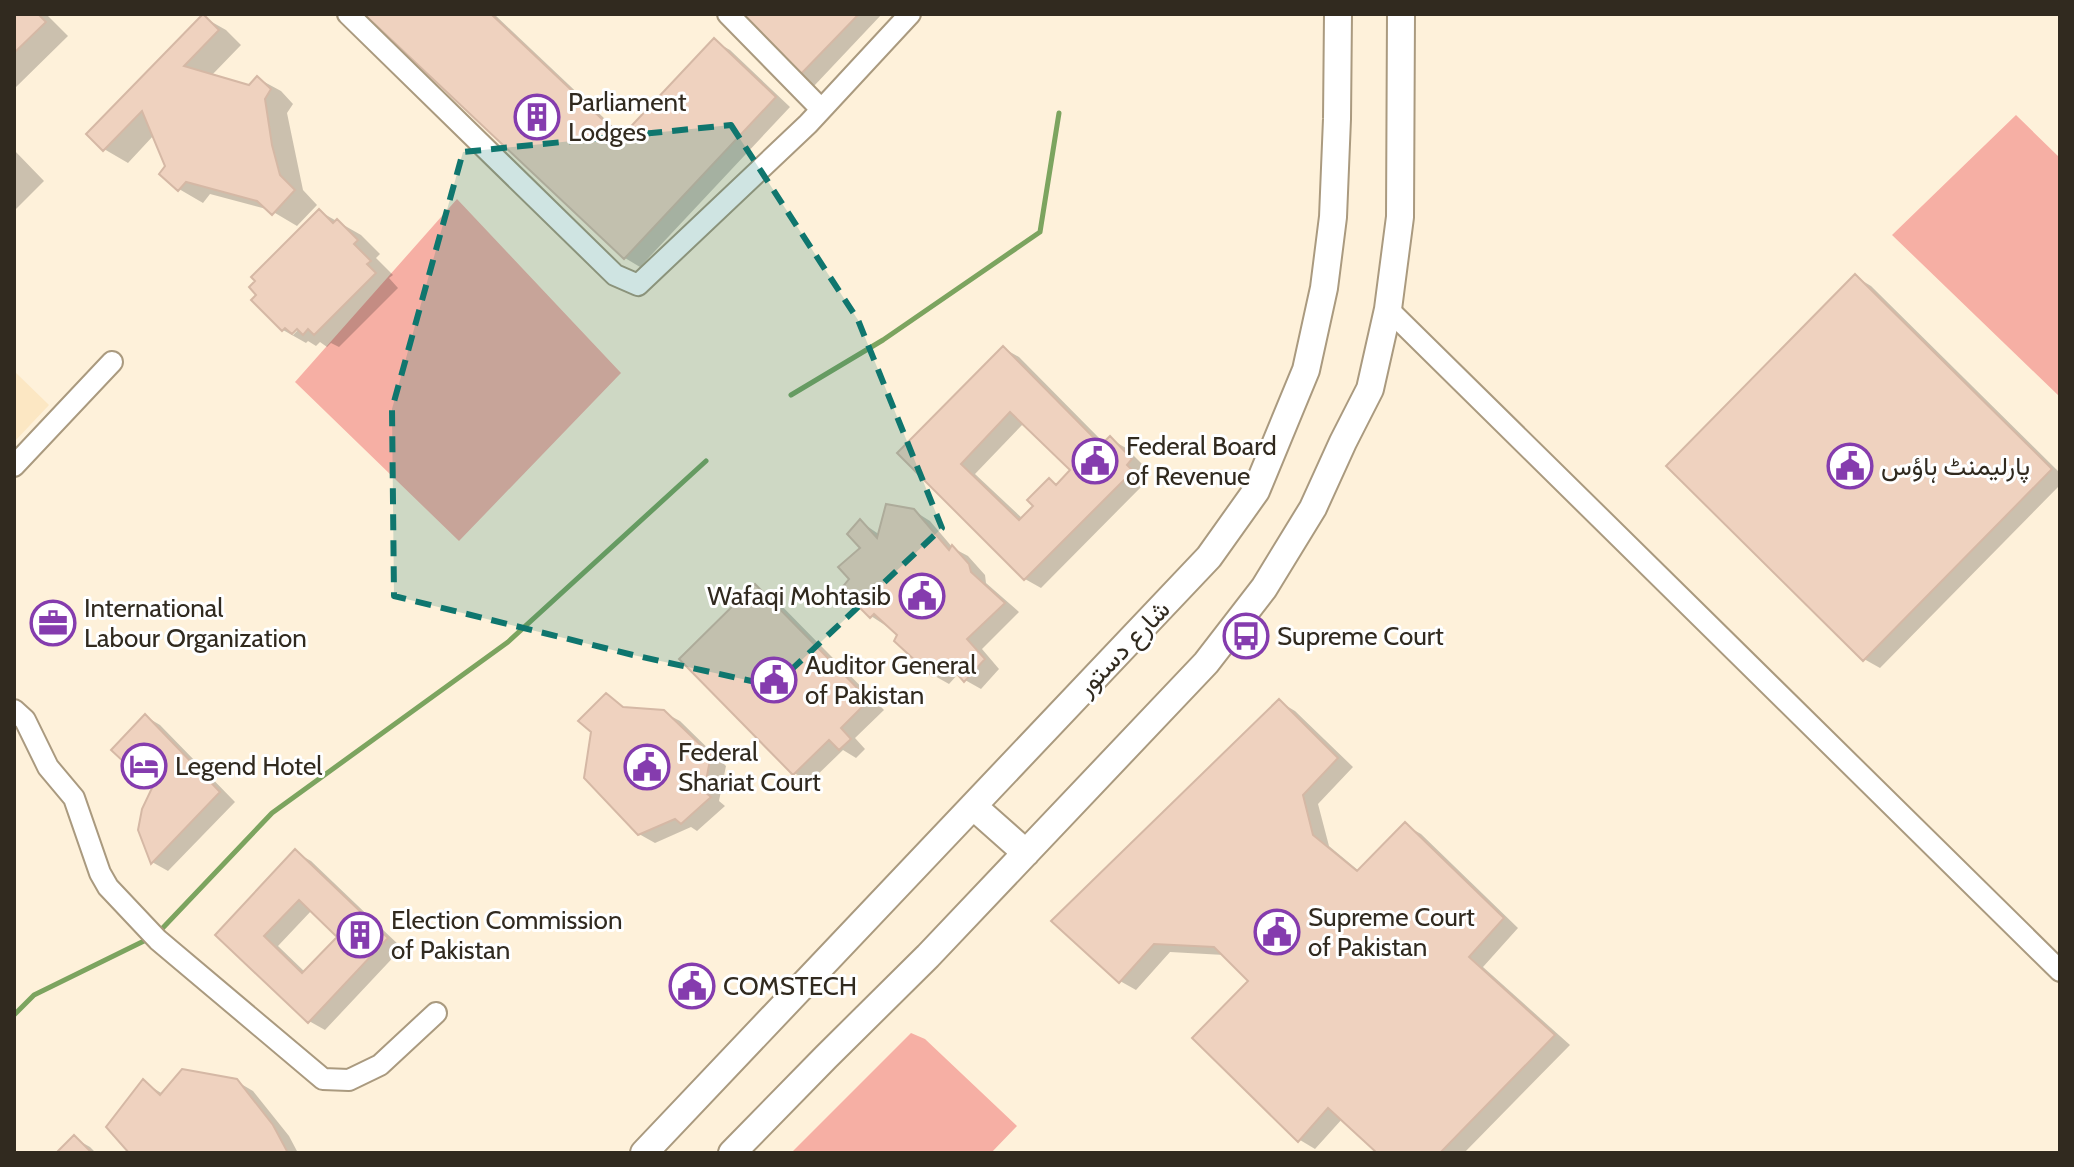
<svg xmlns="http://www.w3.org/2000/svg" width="2074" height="1167" font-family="Cabin,Vazirmatn,sans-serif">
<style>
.built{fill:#fce7c3}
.green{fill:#f6afa4}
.shadow{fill:#0003;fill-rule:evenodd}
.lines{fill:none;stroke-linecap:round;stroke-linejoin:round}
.stream{stroke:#7ca45f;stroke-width:5}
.building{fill:#efd2bf;stroke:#d5b8a5;stroke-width:2;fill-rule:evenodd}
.minor-casing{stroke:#aa9a7f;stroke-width:24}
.major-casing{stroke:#aa9a7f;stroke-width:30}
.minor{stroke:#fff;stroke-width:20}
.major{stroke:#fff;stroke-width:26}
.marked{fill:#0f766e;fill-opacity:0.2;stroke:#0f766e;stroke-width:6;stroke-dasharray:16 10;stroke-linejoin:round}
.labels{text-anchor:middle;stroke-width:6;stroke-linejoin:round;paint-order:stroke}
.poi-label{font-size:26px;fill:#312a1f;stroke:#fff;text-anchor:start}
.street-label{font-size:26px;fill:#312a1f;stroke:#fff}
</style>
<rect width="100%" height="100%" fill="#fef1da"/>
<!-- built -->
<path class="built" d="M 14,371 L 49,405 L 14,442 Z"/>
<!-- green -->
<path class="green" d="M 2016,115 L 2060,158 L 2060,397 L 1892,235 Z
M 457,199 L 621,373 L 459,541 L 295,382 Z
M 911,1033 L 925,1039 L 1017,1126 L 991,1153 L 791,1153 Z"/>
<!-- shadow -->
<path class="shadow" d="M 14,14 L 46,14 L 68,36 L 14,89 Z
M 367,14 L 494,14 L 624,137 L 714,41 L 730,50 L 790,107 L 640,267 L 625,258 Z
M 748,14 L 882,14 L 814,86 L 799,77 Z
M 203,17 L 226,30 L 241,45 L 211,76 L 250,87 L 257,78 L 281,91 L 293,104 L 287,113 L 303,190 L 317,205 L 297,226 L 270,210 L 210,194 L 203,203 L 179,189 L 162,174 L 167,166 L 154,135 L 128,163 L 104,149 Z
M 14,150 L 44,181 L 14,211 Z
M 319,211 L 361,235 L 380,254 L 376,258 L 393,275 L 389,278 L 398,288 L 339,347 L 331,343 L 327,347 L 320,342 L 316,346 L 308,341 L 306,343 L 283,330 ZM 305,323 L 293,335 L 290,332 Z
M 1856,277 L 1871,286 L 2060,473 L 2060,485 L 1880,668 L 1864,659 Z
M 1003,348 L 1019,357 L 1105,444 L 1110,439 L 1126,448 L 1147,469 L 1141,475 L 1147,481 L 1041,588 L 1025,579 L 900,453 ZM 1024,423 L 1073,470 L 1058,485 L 1049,480 L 1036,506 L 1023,519 L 975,474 Z
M 914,511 L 930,521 L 953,548 L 968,556 L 985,575 L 986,583 L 1019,612 L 982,649 L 999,669 L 981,689 L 965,680 L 959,673 L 949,684 L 933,675 L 900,635 L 871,616 L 851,579 L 863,548 L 861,522 L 880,535 Z
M 755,586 L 771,595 L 884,710 L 855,738 L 865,749 L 856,758 L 843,750 L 810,782 L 794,773 Z
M 606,696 L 627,709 L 663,712 L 680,721 L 726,766 L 719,801 L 725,806 L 697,831 L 691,827 L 655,843 L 639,834 Z
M 1280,702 L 1295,711 L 1353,767 L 1318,804 L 1329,846 L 1359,871 L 1405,825 L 1421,834 L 1518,928 L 1483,967 L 1570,1045 L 1464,1153 L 1380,1153 L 1343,1118 L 1315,1149 L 1300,1140 L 1195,1038 L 1251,981 L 1224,955 L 1170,952 L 1136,990 L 1120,981 Z
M 145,716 L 160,725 L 235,802 L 168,871 L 152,862 L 155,787 Z
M 295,852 L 311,861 L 402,948 L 325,1030 L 309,1021 L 218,934 ZM 312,910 L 340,937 L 306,973 L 278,946 Z
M 236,1081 L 253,1091 L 289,1136 L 298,1153 L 131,1153 L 143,1082 L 163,1094 Z
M 74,1138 L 90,1147 L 96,1153 L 59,1153 Z"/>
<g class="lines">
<!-- stream -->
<path class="stream" d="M 791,395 L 883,340 L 1040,232 L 1059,113
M 157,934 L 272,813 L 508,642 L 706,461
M 14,1015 L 34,995 L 148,939"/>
</g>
<!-- building -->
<path class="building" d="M 14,14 L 38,14 L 46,22 L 14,53 Z
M 203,14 L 219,30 L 184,66 L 249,85 L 257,76 L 271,89 L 265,99 L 272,145 L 280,175 L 295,190 L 272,215 L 257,201 L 186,182 L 178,191 L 159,174 L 165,166 L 142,111 L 103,151 L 86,134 Z
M 364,14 L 491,14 L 621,137 L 714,38 L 776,97 L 624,259 Z
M 745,14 L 859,14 L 797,78 L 738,21 Z
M 319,209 L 333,223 L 337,219 L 358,240 L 354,244 L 371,261 L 367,264 L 376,273 L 314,335 L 308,329 L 303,335 L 297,329 L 292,334 L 285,328 L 282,331 L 251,300 L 256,295 L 249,287 L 255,281 L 251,277 Z
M 1855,274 L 2052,469 L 1863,661 L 1666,466 Z
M 1003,346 L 1101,445 L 1110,436 L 1132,459 L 1127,465 L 1133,471 L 1024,580 L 897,453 ZM 1010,412 L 1070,470 L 1056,485 L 1049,478 L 1027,500 L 1033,506 L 1019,520 L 961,464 Z
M 886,504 L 914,509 L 949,550 L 952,545 L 969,564 L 971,572 L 1005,603 L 967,639 L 985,659 L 964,682 L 946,661 L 932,676 L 894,641 L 897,635 L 874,614 L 870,618 L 841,589 L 849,579 L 838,567 L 860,548 L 847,534 L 860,519 L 877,538 Z
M 755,584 L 869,700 L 841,728 L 851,739 L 839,750 L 829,740 L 793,775 L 679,659 Z
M 606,693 L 623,707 L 664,710 L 711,755 L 704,791 L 711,797 L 681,824 L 675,819 L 638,835 L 584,778 L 591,732 L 578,721 Z
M 1279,699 L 1338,758 L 1303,795 L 1313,835 L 1357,871 L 1405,822 L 1504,918 L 1469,957 L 1555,1035 L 1440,1153 L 1377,1153 L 1328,1108 L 1298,1142 L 1192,1038 L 1248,981 L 1214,947 L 1154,944 L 1119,983 L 1051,921 Z
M 145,714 L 220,792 L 151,864 L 138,830 L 142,809 L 152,788 L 111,750 Z
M 295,849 L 388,938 L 308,1023 L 215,935 ZM 299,900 L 337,937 L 302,973 L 264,936 Z
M 182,1069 L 237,1079 L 273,1125 L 288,1153 L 129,1153 L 106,1127 L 143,1079 L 160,1095 Z
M 74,1135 L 92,1153 L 56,1153 Z"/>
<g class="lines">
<!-- minor casing -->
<g class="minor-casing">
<path id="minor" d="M 348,14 L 615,275 L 638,285 L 808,124 L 910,14
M 728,14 L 821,109
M 1388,309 L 2060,971
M 14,466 L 112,362
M 14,710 L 25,720 L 48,767 L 74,798 L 100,873 L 108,887 L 158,940 L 323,1079 L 349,1080 L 380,1065 L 436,1013"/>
</g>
<!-- major casing -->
<g class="major-casing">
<path id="major" d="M 973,806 L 1026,853
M 644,1153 L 1209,557 L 1256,491 L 1306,370 L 1324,288 L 1333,217 L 1337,119 L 1338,14
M 732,1153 L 826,1057 L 928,956 L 1206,663 L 1264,588 L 1313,508 L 1343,442 L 1370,389 L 1388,309 L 1400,217 L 1401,14"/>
</g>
<!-- minor -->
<use href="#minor" class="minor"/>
<!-- major -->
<use href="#major" class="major"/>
</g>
<!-- marked area -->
<path class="marked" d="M 731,125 L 858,320 L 942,528 L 774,686 L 633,655 L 394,596 L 392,409 L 463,152 Z"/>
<!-- icons -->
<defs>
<g id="building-ring" transform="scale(2.3)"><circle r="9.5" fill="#fff" stroke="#853cae" stroke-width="1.5"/><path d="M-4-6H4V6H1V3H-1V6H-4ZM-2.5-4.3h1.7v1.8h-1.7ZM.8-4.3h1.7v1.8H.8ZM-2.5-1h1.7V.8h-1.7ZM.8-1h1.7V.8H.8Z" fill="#853cae"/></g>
<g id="civic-ring" transform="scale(2.3)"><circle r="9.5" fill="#fff" stroke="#853cae" stroke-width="1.5"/><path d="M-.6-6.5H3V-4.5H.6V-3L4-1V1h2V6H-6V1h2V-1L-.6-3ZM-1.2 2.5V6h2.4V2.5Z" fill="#853cae"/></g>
<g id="office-ring" transform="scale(2.3)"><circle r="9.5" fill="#fff" stroke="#853cae" stroke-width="1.5"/><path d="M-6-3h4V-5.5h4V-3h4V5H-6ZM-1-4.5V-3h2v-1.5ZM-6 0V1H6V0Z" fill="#853cae"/></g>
<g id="bus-ring" transform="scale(2.3)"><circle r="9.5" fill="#fff" stroke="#853cae" stroke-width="1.5"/><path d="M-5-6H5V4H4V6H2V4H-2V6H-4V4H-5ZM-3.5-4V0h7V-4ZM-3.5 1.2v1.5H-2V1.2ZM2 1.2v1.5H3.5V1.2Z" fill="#853cae"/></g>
<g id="hotel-ring" transform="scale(2.3)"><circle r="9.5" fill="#fff" stroke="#853cae" stroke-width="1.5"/><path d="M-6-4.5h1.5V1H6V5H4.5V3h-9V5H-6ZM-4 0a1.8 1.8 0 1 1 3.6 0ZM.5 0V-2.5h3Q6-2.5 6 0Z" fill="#853cae"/></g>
</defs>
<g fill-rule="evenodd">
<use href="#building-ring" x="537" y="117"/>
<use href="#civic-ring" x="1095" y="461"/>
<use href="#civic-ring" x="1850" y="466"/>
<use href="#civic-ring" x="922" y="596"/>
<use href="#office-ring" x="53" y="623"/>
<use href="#bus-ring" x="1246" y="636"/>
<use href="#civic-ring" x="774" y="680"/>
<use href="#hotel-ring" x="144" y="766"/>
<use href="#civic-ring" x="647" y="767"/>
<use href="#civic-ring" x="1277" y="932"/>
<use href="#building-ring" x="360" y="935"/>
<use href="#civic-ring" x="692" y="986"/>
</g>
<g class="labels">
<!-- poi labels -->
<g class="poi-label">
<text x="568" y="111">Parliament<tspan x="568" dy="30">Lodges</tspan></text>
<text x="1126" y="455">Federal Board<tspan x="1126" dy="30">of Revenue</tspan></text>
<text x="1881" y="475">پارلیمنٹ ہاؤس</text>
<text x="891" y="605" text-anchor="end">Wafaqi Mohtasib</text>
<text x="84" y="617">International<tspan x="84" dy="30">Labour Organization</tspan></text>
<text x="1277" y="645">Supreme Court</text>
<text x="805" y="674">Auditor General<tspan x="805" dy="30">of Pakistan</tspan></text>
<text x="678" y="761">Federal<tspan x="678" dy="30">Shariat Court</tspan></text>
<text x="175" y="775">Legend Hotel</text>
<text x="1308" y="926">Supreme Court<tspan x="1308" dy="30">of Pakistan</tspan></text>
<text x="391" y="929">Election Commission<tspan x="391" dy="30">of Pakistan</tspan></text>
<text x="723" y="995">COMSTECH</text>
</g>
<!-- street labels -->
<g class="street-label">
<text transform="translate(1123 648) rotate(-46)" y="9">شارع دستور</text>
</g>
</g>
<!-- border -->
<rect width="2074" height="1167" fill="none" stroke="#312a1f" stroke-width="32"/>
</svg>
